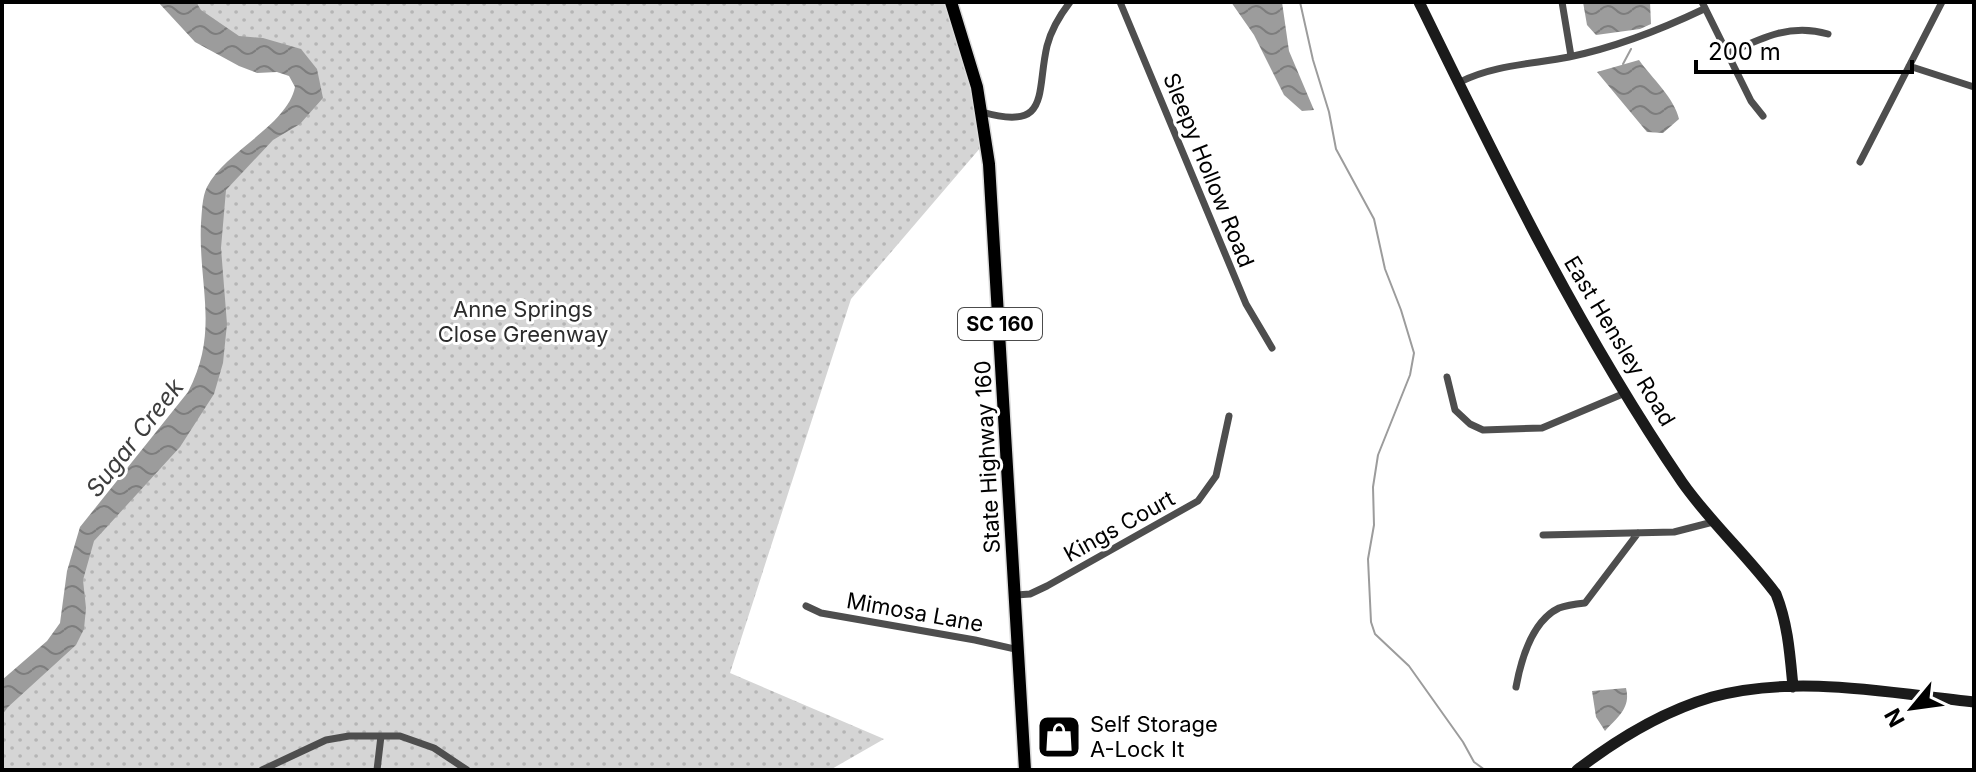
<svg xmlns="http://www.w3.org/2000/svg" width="1976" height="772" font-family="Inter,sans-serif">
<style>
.park{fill:url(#park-dots)}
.water{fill:url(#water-waves)}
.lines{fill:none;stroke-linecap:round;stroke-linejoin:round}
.stream{stroke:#9c9c9c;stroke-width:2}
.primary-casing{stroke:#dbdbdb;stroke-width:15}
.minor{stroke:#4e4e4e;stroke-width:7}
.secondary{stroke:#1b1b1b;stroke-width:11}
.primary{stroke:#000;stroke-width:12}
.labels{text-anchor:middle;stroke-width:6;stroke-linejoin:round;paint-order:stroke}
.shield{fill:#fff;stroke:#4c4c4c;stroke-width:2}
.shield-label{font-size:20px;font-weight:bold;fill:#000}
.street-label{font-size:22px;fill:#000;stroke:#fff}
.park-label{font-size:22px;fill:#2c2c2c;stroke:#fff}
.poi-label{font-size:22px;fill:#000;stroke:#fff;text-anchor:start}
.water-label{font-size:24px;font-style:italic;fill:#3d3d3d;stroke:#fff}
</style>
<defs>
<pattern id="park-dots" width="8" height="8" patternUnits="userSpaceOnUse" patternTransform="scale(2)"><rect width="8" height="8" fill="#d5d5d5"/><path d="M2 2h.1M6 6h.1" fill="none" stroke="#b5b5b5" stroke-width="1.8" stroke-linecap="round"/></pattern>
<pattern id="water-waves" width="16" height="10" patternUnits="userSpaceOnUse" patternTransform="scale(2)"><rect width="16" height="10" fill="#9c9c9c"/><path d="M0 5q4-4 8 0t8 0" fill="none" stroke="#7d7d7d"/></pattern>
</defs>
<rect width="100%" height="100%" fill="#fff"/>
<!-- park -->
<path class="park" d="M 178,2 L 946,2 L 965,60 L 981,147 L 851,299 L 730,673 L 884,739 L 830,770 L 2,770 L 2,696 L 55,649 L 79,556 L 209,375 L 216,193 L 287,126 L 302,73 Z"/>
<!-- water -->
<path class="water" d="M 158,2 L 196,2 L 201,10 L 239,36 L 263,38 L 301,49 L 317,69 L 323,98 L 300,124 L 273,140 L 226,190 L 221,248 L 227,324 L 223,363 L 214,394 L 180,447 L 94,541 L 83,580 L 86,608 L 84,629 L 76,645 L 8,707 L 2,715 L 2,680 L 47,641 L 60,623 L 67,571 L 80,527 L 188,392 C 220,331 198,286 201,223 C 202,212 202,197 207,187 C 224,152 287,126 295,87 L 289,76 L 277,72 L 257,73 L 239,66 L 195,42 Z
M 1231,2 L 1282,2 L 1289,51 L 1314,110 L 1302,111 L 1284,95 L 1254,35 Z
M 1583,2 L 1650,2 L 1651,24 L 1640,29 L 1596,35 L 1587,25 Z
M 1639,60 C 1652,78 1675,99 1679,119 L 1663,133 L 1647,132 L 1597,72 Z
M 1626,688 C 1631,708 1618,717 1605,731 L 1596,717 L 1592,691 Z"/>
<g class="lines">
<!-- stream -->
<path class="stream" d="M 1300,2 L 1313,60 L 1329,112 L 1336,149 L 1374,219 L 1385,269 L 1401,310 L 1414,353 L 1410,375 L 1378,455 L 1373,487 L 1374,525 L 1368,559 L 1371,622 L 1375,634 L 1409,666 L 1463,742 L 1474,762 L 1485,770
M 1623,64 L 1631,49"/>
<!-- primary casing -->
<g class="primary-casing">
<path id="primary" d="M 951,2 L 977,87 L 989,164 L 1025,770"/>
</g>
<!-- minor -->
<path class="minor" d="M 1120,2 L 1246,304 L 1272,348
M 1562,2 L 1571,56
M 1702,2 L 1751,101 L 1763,116
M 1727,54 C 1761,38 1790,23 1828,34
M 1909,66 L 1974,87
M 1460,82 C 1493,65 1533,64 1569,57 C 1617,47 1660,30 1704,9
M 982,112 C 1051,132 1036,93 1047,46 C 1051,30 1060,15 1070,2
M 1860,162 L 1942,2
M 1447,377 L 1455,410 L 1470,424 L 1483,430 L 1542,428 L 1625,393
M 1543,535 L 1674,532 L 1713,522
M 1015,595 L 1030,594 L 1047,586 L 1198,501 L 1216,476 L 1229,416
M 806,606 L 821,613 L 975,640 L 1019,650
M 1516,687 C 1521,660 1532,621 1559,608 C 1567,605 1576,604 1585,603 L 1638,533
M 262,770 L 326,740 L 349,736 L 400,736 L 434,748 L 467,770
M 377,770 L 381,736"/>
<!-- secondary -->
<path class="secondary" d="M 1419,2 C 1499,166 1579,331 1682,482 C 1710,522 1747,555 1776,594 C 1788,624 1790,655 1793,687
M 1577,770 C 1616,740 1664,711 1712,697 C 1796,674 1889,693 1974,702"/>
<!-- primary -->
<use href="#primary" class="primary"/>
</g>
<!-- icons -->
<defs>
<g id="shop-square" transform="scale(2.3)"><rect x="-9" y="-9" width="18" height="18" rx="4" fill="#000" stroke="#fff"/><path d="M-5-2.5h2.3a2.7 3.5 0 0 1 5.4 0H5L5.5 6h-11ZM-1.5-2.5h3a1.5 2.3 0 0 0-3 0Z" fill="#fff"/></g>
</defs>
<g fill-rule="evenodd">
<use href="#shop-square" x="1059" y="737"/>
</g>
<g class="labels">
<!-- shield labels -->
<rect class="shield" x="958" y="308" width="84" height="32" rx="6"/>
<g class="shield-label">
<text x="1000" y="331">SC 160</text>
</g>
<!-- street labels -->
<g class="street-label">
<text transform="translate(1209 170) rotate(68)" y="8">Sleepy Hollow Road</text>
<text transform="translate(1620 341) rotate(59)" y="8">East Hensley Road</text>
<text transform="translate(987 457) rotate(-93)" y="8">State Highway 160</text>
<text transform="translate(1119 526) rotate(-29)" y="8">Kings Court</text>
<text transform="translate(915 612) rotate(10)" y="8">Mimosa Lane</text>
</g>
<!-- park labels -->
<g class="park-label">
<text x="523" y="317">Anne Springs<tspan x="523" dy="25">Close Greenway</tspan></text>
</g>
<!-- poi labels -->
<g class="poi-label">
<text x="1090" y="732">Self Storage<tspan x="1090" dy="25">A-Lock It</tspan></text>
</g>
<!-- water labels -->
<g class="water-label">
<text transform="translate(135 438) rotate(-52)" y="8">Sugar Creek</text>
</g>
</g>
<!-- border -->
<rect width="1976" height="772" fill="none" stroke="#000000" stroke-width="8"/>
<!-- north arrow -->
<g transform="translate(1912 708) rotate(241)" stroke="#ffffff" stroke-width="6" paint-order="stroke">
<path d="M0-6L14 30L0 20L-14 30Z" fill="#000000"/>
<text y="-12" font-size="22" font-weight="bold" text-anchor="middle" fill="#000000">N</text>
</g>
<!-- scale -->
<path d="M1696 60v12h216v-12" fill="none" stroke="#000000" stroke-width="4"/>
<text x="1708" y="60" font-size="24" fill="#000000" stroke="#ffffff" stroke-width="6" paint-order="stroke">200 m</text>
</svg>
